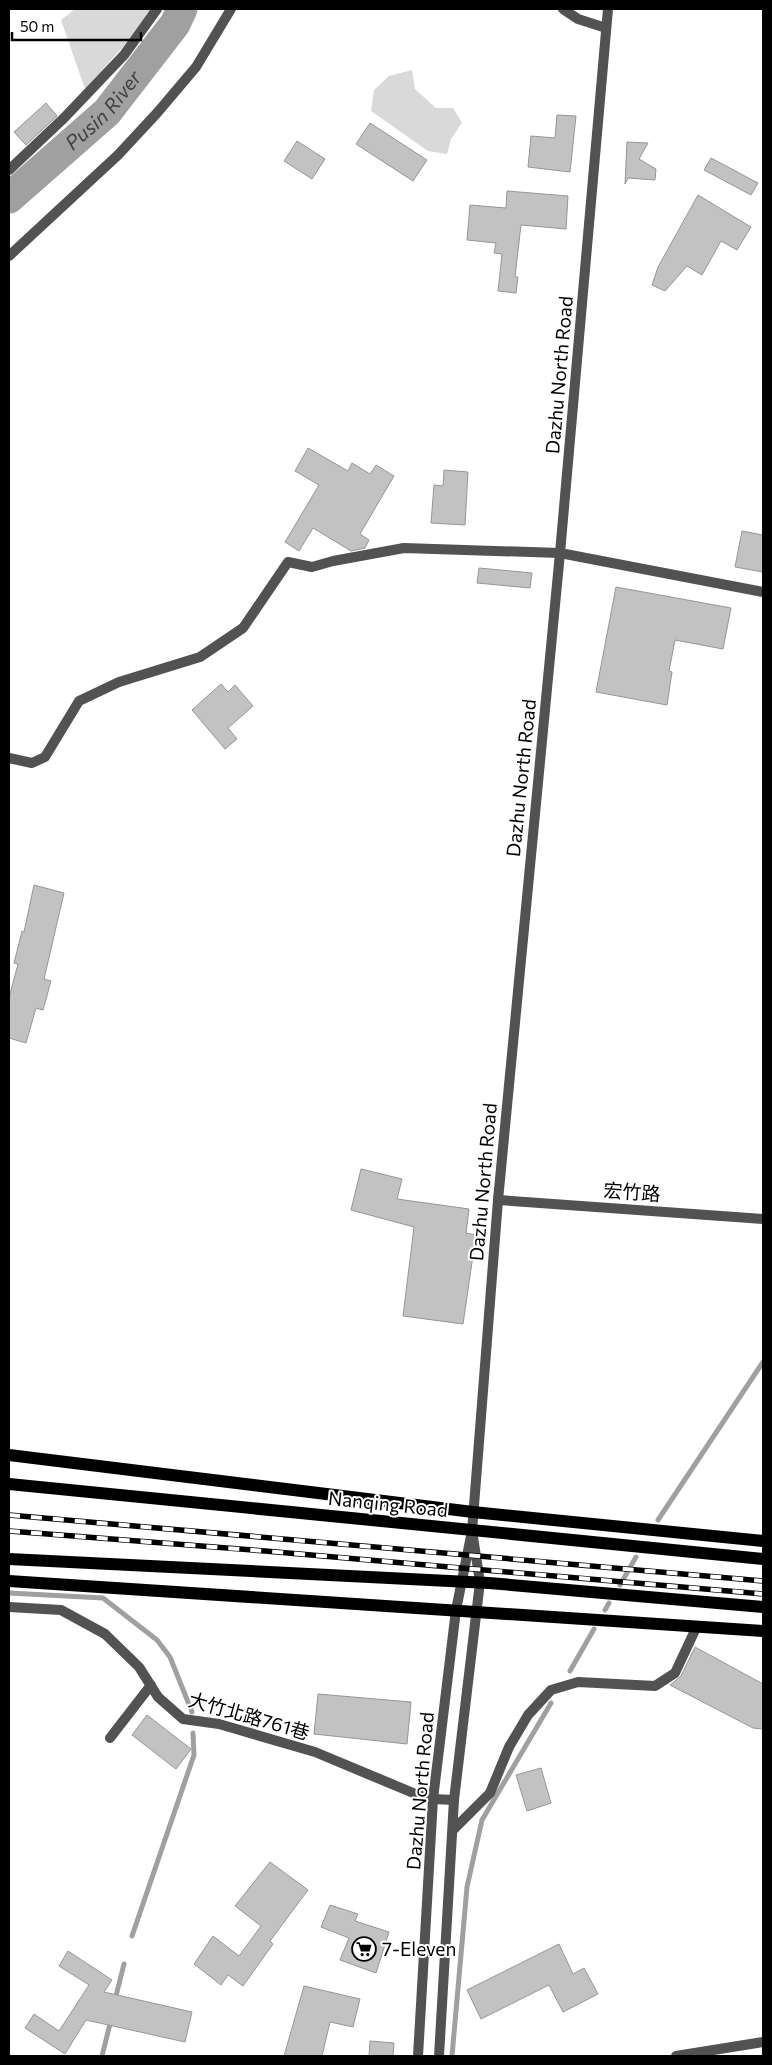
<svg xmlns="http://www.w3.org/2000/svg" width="772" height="2065" font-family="Commissioner,'Noto Sans TC',sans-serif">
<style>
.green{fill:#d9d9d9}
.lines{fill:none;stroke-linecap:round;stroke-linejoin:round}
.stream{stroke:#a0a0a0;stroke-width:5}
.river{stroke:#a0a0a0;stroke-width:31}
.building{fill:#c2c2c2;stroke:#969696}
.service{stroke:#525252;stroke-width:10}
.minor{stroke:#525252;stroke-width:10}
.tertiary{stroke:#525252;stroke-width:10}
.primary{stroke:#000;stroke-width:12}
.rail-casing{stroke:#000;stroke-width:5.5}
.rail{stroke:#fff;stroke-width:4;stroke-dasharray:11;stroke-linecap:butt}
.labels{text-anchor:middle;stroke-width:4;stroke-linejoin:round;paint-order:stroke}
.street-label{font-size:19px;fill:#000;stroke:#fff}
.poi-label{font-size:19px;fill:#000;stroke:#fff;text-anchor:start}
.water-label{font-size:20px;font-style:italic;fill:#414141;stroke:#fff}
</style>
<rect width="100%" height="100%" fill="#fff"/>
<!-- green -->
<path class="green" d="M 75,9 L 151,9 L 139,29 L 85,89 L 61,20 Z
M 412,70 L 415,89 L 436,108 L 453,108 L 462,123 L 451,139 L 447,154 L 428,151 L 371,111 L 374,90 L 389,76 Z"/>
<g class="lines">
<!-- stream -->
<path class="stream" d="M 658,1520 L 763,1362
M 620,1585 L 636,1557
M 9,1593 L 103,1598 L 157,1640 L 170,1657 L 192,1712
M 605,1610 L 609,1603
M 570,1671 L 594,1629
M 132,1936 L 194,1755 L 193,1733
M 115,2000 L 124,1964
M 102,2056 L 111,2020
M 452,2056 L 467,1887 L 482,1820 L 551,1703"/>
<!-- river -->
<path class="river" id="s1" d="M 9,198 L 107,112 L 175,24 L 182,9"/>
</g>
<!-- building -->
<path class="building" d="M 46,103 L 57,116 L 26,145 L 14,132 Z
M 557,115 L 576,116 L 570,172 L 528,167 L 531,136 L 555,138 Z
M 370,123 L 427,160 L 413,181 L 356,144 Z
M 297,141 L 325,159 L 312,179 L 284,161 Z
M 627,142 L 648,143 L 639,159 L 656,169 L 655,180 L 628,178 L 625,184 Z
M 711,158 L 758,183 L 751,195 L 704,170 Z
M 507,191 L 568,196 L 566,229 L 521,225 L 515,277 L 518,277 L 516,293 L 498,291 L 502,254 L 494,253 L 496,243 L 467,240 L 470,205 L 506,208 Z
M 698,195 L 751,227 L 737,250 L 721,241 L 702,275 L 687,266 L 665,291 L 652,285 L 658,267 Z
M 308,448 L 348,471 L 352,463 L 370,474 L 376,465 L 394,476 L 360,534 L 369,540 L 365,548 L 351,551 L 313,528 L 299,551 L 285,542 L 319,485 L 295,471 Z
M 444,470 L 468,472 L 465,525 L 431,523 L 434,485 L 443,486 Z
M 742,531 L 763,535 L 763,572 L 735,567 Z
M 479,568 L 532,573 L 530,588 L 477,583 Z
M 616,587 L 731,608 L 723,649 L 675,640 L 669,671 L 672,672 L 667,705 L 596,692 Z
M 221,684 L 228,692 L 235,685 L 253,706 L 228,728 L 237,739 L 225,749 L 192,710 Z
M 34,885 L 64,893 L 44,979 L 51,981 L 43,1010 L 36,1008 L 26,1043 L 9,1038 L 9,998 L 18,964 L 14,963 L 22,931 L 24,932 Z
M 361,1169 L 402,1179 L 397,1199 L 469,1209 L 466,1233 L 476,1235 L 463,1324 L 403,1316 L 414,1227 L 351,1210 Z
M 695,1647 L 763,1684 L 763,1729 L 753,1728 L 670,1685 L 681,1676 Z
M 318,1694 L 411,1702 L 407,1744 L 314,1734 Z
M 147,1715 L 191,1749 L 176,1769 L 132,1735 Z
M 541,1768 L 551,1803 L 527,1811 L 516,1775 Z
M 270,1862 L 308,1890 L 270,1941 L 273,1944 L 243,1986 L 228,1975 L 221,1985 L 194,1964 L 213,1936 L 239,1956 L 261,1926 L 235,1906 Z
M 330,1905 L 358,1914 L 355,1921 L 389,1932 L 376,1973 L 340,1960 L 349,1938 L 321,1927 Z
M 559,1944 L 573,1974 L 584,1968 L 598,1994 L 563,2012 L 549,1985 L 481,2019 L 467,1990 Z
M 68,1951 L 112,1980 L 104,1992 L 192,2012 L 185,2042 L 86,2020 L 65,2054 L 25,2028 L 34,2014 L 59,2031 L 89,1985 L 59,1966 Z
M 304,1986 L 360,1999 L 353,2027 L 330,2022 L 322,2056 L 284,2056 Z
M 370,2041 L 394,2043 L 393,2056 L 369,2056 Z"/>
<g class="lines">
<!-- service -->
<path class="service" d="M 563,9 L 578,19 L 606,28
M 9,170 L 64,118 L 124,55 L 157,9
M 9,256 L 118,155 L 157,113 L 196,67 L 231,9
M 9,758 L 32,763 L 45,757 L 79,701 L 119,682 L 200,657 L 243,628 L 288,562 L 312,567 L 333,561 L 404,548 L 560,553 L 763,592
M 9,1607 L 61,1610 L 105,1634 L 139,1667 L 158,1697 L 183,1719 L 219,1724 L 315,1752 L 418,1795 L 433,1799 L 454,1800
M 110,1738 L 151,1685
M 454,1829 L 490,1793 L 509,1747 L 528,1715 L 551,1690 L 578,1682 L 655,1686 L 675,1673 L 697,1626
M 676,2056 L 763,2042"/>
<!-- minor -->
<path class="minor" d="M 498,1200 L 763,1219"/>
<!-- tertiary -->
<path class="tertiary" d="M 418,2056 L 433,1799 L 456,1610 L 472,1531 L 498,1200 L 560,553 L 608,9
M 439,2056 L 454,1800 L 480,1582 L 473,1537"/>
<!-- primary -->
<path class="primary" d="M 9,1455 L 473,1512 L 763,1541
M 9,1484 L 763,1559
M 9,1559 L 489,1583 L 763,1607
M 9,1581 L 763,1631"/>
<!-- rail casing -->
<g class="rail-casing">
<path id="rail" d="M 9,1515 L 763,1581
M 9,1531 L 265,1551 L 763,1594"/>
</g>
<!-- rail -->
<use href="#rail" class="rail"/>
</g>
<!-- icons -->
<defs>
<g id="supermarket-ring" transform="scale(1.25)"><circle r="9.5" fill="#fff" stroke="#000" stroke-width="1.5"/><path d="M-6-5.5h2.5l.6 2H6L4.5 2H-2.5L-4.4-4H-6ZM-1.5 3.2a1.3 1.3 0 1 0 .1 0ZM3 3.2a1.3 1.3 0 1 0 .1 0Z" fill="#000"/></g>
</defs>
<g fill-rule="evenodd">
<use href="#supermarket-ring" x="364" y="1949"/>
</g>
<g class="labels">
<!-- street labels -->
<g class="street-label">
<text transform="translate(559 375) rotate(-85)" y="7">Dazhu North Road</text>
<text transform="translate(521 778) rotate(-84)" y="7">Dazhu North Road</text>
<text transform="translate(483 1182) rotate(-85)" y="7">Dazhu North Road</text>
<text transform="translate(632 1192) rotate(4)" y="7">宏竹路</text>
<text transform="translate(388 1504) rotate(6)" y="7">Nanqing Road</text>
<text transform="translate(249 1716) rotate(16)" y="7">大竹北路761巷</text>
<text transform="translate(420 1791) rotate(-85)" y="7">Dazhu North Road</text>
</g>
<!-- poi labels -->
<g class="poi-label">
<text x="382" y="1956">7-Eleven</text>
</g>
<!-- water labels -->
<g class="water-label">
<text dy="7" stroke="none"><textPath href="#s1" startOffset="129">Pusin River</textPath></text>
</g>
</g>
<!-- border -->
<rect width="772" height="2065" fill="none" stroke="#000000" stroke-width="20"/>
<!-- scale -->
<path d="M12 32v8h129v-8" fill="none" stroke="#000000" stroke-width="2.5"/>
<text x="20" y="32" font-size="15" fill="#000000" stroke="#ffffff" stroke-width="4" paint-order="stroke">50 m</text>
</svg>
